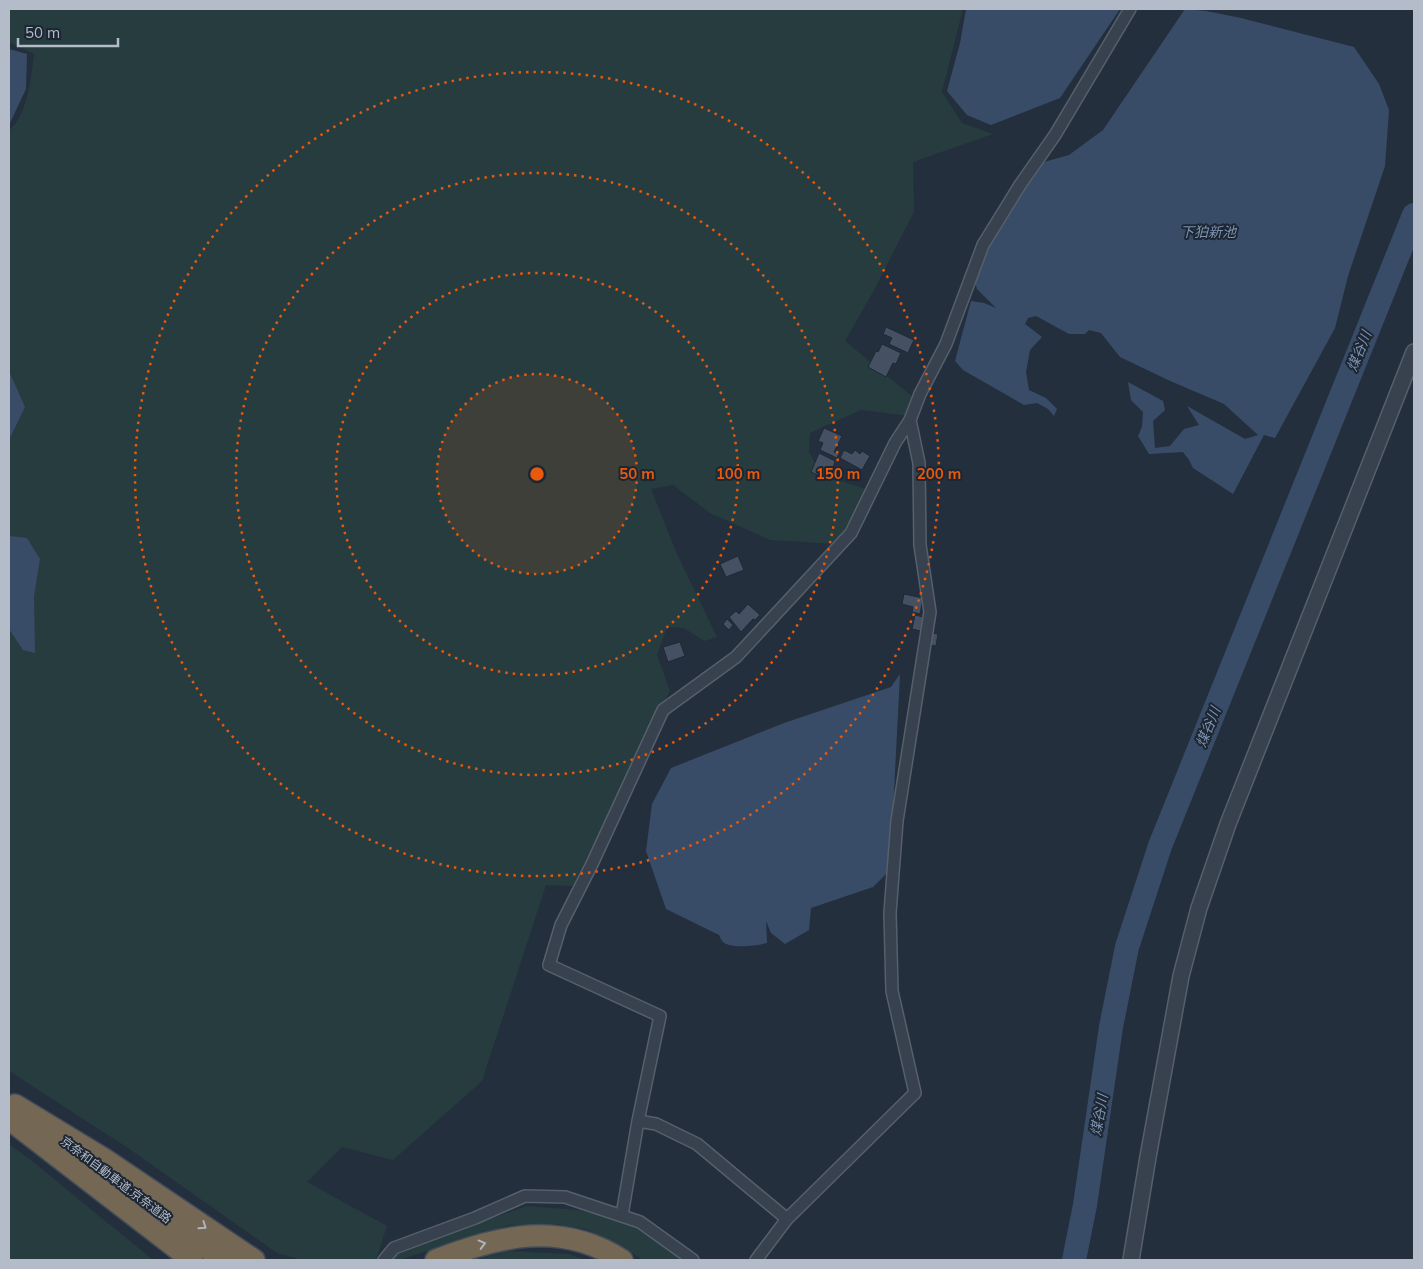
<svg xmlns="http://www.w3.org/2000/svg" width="1423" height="1269" font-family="Mulish,'Noto Sans JP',sans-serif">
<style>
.green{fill:#263c3f}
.water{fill:#394c67}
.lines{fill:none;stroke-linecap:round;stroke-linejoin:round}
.river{stroke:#394c67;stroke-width:24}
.building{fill:#455162;stroke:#1f2835}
.minor-casing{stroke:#565f6c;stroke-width:14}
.tertiary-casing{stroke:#565f6c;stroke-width:18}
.motorway-casing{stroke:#434c59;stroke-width:24}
.minor{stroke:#38414e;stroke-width:11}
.tertiary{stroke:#38414e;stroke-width:15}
.motorway{stroke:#746855;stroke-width:21}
.oneway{stroke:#aeb4bd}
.ring{fill:none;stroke:#e8590c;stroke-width:2.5;stroke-dasharray:2.5 5}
.labels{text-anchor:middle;stroke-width:4;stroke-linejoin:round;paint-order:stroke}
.street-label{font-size:12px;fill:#b4bcc9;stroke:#1d2633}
.water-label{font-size:14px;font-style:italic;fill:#7c92b1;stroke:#1d2633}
.centre{fill:#e8590c;stroke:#1d2633;stroke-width:2.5}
.ring-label{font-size:15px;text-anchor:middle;font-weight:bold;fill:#e8590c;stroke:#1d2633;stroke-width:4;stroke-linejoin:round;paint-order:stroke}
</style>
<rect width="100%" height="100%" fill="#242f3e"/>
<!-- green -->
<path class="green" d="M 9,9 L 963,9 L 942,92 L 962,123 L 993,134 L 913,162 L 914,212 L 873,292 L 845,341 L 914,398 L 910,416 L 861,410 L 810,433 L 809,452 L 822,475 L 869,490 L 836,544 L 770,540 L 710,513 L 673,485 L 651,489 L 677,554 L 717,637 L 704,641 L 684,628 L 667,627 L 657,655 L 670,691 L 573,886 L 546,885 L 482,1081 L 393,1160 L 342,1147 L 307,1182 L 387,1226 L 376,1260 L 302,1260 L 277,1253 L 128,1148 L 9,1071 L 9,131 C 28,114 31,78 34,54 L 9,42 Z
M 9,1144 L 32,1161 L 153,1260 L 9,1260 Z
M 527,1206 L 591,1211 L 633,1225 L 662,1242 L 685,1260 L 643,1260 L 625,1248 L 586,1229 L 557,1224 L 509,1225 L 399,1260 L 391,1260 L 397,1251 Z
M 510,1251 L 569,1254 L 586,1260 L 516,1259 L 512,1260 L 474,1260 Z"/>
<!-- water -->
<path class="water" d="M 966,9 L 1120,9 L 1060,98 L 991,125 L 967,115 L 947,91 L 960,43 Z
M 1185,9 L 1206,11 L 1241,18 L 1354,47 L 1379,84 L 1389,110 L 1385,166 L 1348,276 L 1335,328 L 1275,438 L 1264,435 L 1233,494 L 1193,468 L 1189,460 L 1183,452 L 1149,454 L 1138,436 L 1142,427 L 1143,412 L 1131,400 L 1128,382 L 1163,401 L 1165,410 L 1153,421 L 1155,448 L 1170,446 L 1184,429 L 1199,425 L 1187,406 L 1245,439 L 1258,435 L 1224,404 L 1168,380 L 1120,357 L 1101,333 L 1089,330 L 1085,334 L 1069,334 L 1036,316 L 1028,318 L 1025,324 L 1042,337 L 1030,350 L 1026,372 L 1029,390 L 1046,398 L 1057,409 L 1054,416 L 1048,409 L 1037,403 L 1024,405 L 963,370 L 955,361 L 971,301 L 984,303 L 996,308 L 977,289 L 974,278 L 988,243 L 1044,162 L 1069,155 L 1103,130 Z
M 9,49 L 27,54 L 26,89 L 9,125 Z
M 9,371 L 25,407 L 9,440 Z
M 9,536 L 27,538 L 40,559 L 34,596 L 35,653 L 23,650 L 9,629 Z
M 900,674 L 890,870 L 873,887 L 811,908 L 809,930 L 785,944 L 771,933 L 766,921 L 767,943 C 757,946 731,949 723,942 C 721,940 720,937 719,935 L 666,909 L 646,851 L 652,804 L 671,768 L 784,723 L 891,687 Z"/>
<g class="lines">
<!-- river -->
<path class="river" d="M 1074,1260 L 1085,1205 L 1111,1027 L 1127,947 L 1160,846 L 1414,215"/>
</g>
<!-- building -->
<path class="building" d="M 886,327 L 914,340 L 908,353 L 889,344 L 892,338 L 883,334 Z
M 882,344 L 901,353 L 896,364 L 893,363 L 886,377 L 868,367 L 876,351 L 878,352 Z
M 824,428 L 842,436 L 834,452 L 839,454 L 837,458 L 820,450 L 823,443 L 818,441 Z
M 844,450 L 852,454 L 855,450 L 860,454 L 862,451 L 870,456 L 862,470 L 840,458 Z
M 819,453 L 835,461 L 831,476 L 828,475 L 826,479 L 811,472 Z
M 738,556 L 744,570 L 726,577 L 720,564 Z
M 904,594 L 923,598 L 920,614 L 912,612 L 913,607 L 902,604 Z
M 748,604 L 760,615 L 755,620 L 753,619 L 741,632 L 729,617 L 736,611 L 739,614 Z
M 915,615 L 923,617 L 921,631 L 912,629 Z
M 727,619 L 733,625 L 729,630 L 723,624 Z
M 932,633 L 938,634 L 936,646 L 929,645 Z
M 680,642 L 685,656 L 668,662 L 663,647 Z"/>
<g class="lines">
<!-- minor casing -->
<g class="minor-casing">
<path id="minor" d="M 638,1121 L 656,1124 L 697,1144 L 787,1219
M 622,1215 L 638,1121 L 660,1016 L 549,965 L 561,925 L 592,864 L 663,710 L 736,657 L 851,533 L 895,443 L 910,420 L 920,394 L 946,344 L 983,245 L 1020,185 L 1055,135 L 1130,9
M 384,1260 L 394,1248 L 475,1218 L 525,1196 L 565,1197 L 640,1222 L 693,1260
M 756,1260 L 787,1219 L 915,1093 L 892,991 L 890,913 L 897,821 L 930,612 L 920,545 L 919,463 L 910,420"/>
</g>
<!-- tertiary casing -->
<g class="tertiary-casing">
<path id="tertiary" d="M 1131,1260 L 1148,1157 L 1181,976 L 1199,908 L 1228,824 L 1414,352"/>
</g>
<!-- motorway casing -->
<g class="motorway-casing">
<path id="motorway" d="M 15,1105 L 104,1159 L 254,1260
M 9,1119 L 192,1260
M 170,1220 L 223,1260
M 436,1260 C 500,1236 560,1220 622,1260"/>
</g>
<!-- minor -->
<use href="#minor" class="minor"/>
<!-- tertiary -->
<use href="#tertiary" class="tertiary"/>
<!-- motorway -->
<use href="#motorway" class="motorway"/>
</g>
<!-- one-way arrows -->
<defs><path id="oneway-chevron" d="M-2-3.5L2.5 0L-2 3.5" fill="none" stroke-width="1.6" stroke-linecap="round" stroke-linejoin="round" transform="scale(1.25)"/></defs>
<g class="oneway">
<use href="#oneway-chevron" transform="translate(203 1226) rotate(35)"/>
<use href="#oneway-chevron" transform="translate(482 1244) rotate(-15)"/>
</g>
<!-- distance rings -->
<circle cx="537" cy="474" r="100" fill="#e8590c" fill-opacity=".12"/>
<g class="ring">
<circle cx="537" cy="474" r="100"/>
<circle cx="537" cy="474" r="201"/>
<circle cx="537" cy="474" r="301"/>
<circle cx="537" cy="474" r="402"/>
</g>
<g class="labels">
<!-- street labels -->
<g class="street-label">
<text transform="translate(116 1180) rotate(37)" y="4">京奈和自動車道;京奈道路</text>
</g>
<!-- water labels -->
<g class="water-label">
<text x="1208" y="237">下狛新池</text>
<text transform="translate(1359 351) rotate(-68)" y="5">煤谷川</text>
<text transform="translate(1208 727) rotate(-68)" y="5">煤谷川</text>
<text transform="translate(1099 1115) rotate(-80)" y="5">煤谷川</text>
</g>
</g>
<circle cx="537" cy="474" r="8" class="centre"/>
<g class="ring-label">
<text x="637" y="479">50 m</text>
<text x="738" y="479">100 m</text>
<text x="838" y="479">150 m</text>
<text x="939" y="479">200 m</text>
</g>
<!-- border -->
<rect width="1423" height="1269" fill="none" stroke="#b4bcc9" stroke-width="20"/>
<!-- scale -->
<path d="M18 38v8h100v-8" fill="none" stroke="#b4bcc9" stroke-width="2.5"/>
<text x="25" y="38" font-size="15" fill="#b4bcc9" stroke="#1d2633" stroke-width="4" paint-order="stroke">50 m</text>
</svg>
